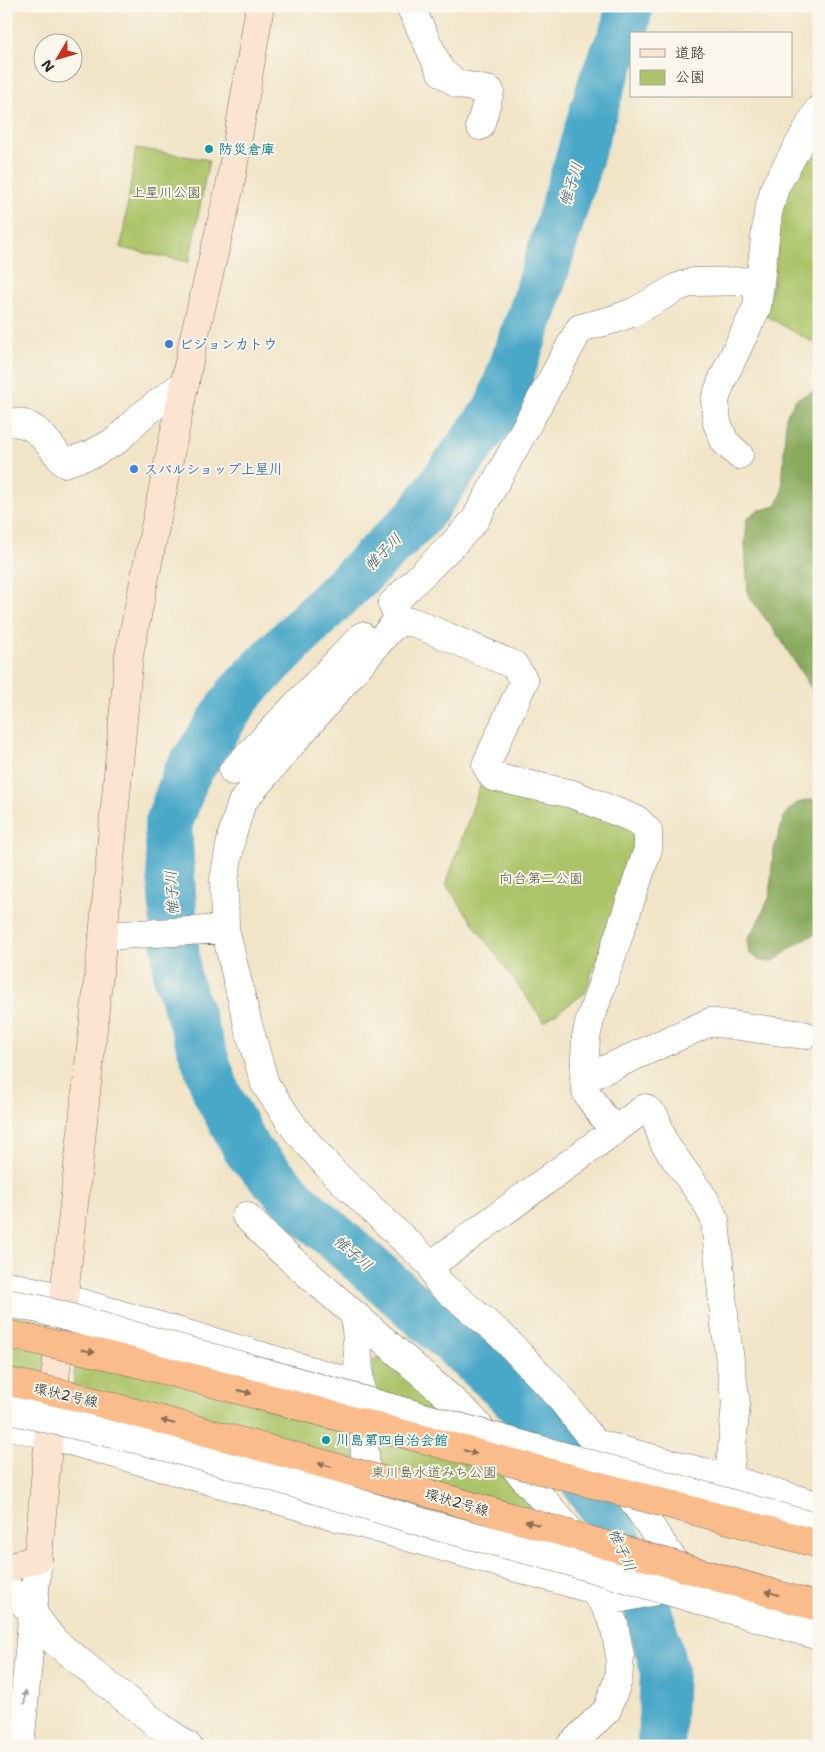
<svg xmlns="http://www.w3.org/2000/svg" width="825" height="1752" font-family="'Shantell Sans','Klee One',sans-serif">
<style>
.green{fill:#acc469;stroke:#6c784a}
.forest{fill:#89aa5d;stroke:#5a6a44}
.lines{fill:none;stroke-linecap:round;stroke-linejoin:round}
.river{stroke:#4aa7c8;stroke-width:48}
.street-casing{stroke:#706c62;stroke-width:29}
.secondary-casing{stroke:#706c62;stroke-width:29}
.street{stroke:#fff;stroke-width:28}
.secondary{stroke:#fde4d1;stroke-width:28}
.street-bridge-casing{stroke:#706c62;stroke-width:29;stroke-linecap:butt}
.primary-bridge-casing{stroke:#706c62;stroke-width:29;stroke-linecap:butt}
.street-bridge{stroke:#fff;stroke-width:28}
.primary-bridge{stroke:#fabc8b;stroke-width:28}
.oneway{fill:#886c56}
.oneway2{fill:#a0a0a0}
.culture-dot{fill:#0f9aa8;stroke:#fbf7ec;stroke-width:2}
.shop-dot{fill:#3f7fe0;stroke:#fbf7ec;stroke-width:2}
.labels{text-anchor:middle;stroke-width:4;stroke-linejoin:round;paint-order:stroke}
.culture-label{font-size:14px;font-weight:bold;fill:#0d838f;stroke:#fbf7ec;text-anchor:start}
.park-label{font-size:14px;fill:#52593e;stroke:#fbf7ec}
.shop-label{font-size:14px;font-weight:bold;fill:#366cbe;stroke:#fbf7ec;text-anchor:start}
.street-label{font-size:14px;fill:#2b2b2b;stroke:#fbf7ec}
.water-label{font-size:15px;font-style:italic;fill:#375d6a;stroke:#fbf7ec}
</style>
<rect width="100%" height="100%" fill="#fbf7ec"/>
<filter id="ink" filterUnits="userSpaceOnUse"><feTurbulence type="fractalNoise" baseFrequency=".02" numOctaves="2"/><feDisplacementMap in="SourceGraphic" scale="10" xChannelSelector="R" yChannelSelector="G"/><feConvolveMatrix kernelMatrix="1 2 1 2 8 2 1 2 1" color-interpolation-filters="sRGB"/></filter>
<filter id="wash" filterUnits="userSpaceOnUse"><feTurbulence type="fractalNoise" baseFrequency=".0096" numOctaves="4" result="noise"/><feDisplacementMap in="SourceGraphic" scale="20" xChannelSelector="R" yChannelSelector="G"/><feGaussianBlur stdDeviation="1.12" result="paint"/><feColorMatrix in="noise" values="0 0 0 0 0 0 0 0 0 0 0 0 0 0 0 0 0 1.4 0 .05"/><feComposite in="paint" operator="in"/></filter>
<g filter="url(#wash)">
<rect width="100%" height="100%" fill="#f1e4c7"/>
<!-- green -->
<path class="green" d="M 819,119 L 819,335 L 814,343 L 766,316 L 774,277 L 778,250 L 777,214 Z
M 136,148 L 209,160 L 189,262 L 121,248 Z
M 491,783 L 572,801 L 640,833 L 585,993 L 544,1022 L 446,885 L 480,786 Z
M 6,1291 L 51,1301 L 38,1420 L 6,1414 Z
M 82,1310 L 350,1385 L 359,1513 L 68,1429 Z
M 388,1353 L 553,1526 L 575,1568 L 380,1514 L 373,1360 Z"/>
<!-- forest -->
<path class="forest" d="M 819,379 L 819,701 L 781,640 L 748,595 L 745,544 L 747,518 L 757,511 L 776,506 L 782,493 L 786,416 L 796,399 L 814,391 Z
M 808,800 L 819,800 L 819,932 C 811,936 802,940 794,946 C 775,959 772,970 749,953 L 747,941 L 758,922 L 770,896 L 773,853 L 785,814 L 795,804 Z"/>
<g class="lines">
<!-- river -->
<path class="river" d="M 629,6 L 625,28 L 603,80 L 535,304 L 498,408 L 418,517 L 303,629 L 239,694 L 186,775 L 168,826 L 177,977 L 217,1094 L 248,1151 L 302,1208 L 501,1384 L 558,1442 L 606,1513 L 646,1603 L 664,1669 L 661,1746"/>
</g>
</g>
<g filter="url(#ink)">
<g class="lines">
<!-- street casing -->
<g class="street-casing">
<path id="street" d="M 410,6 L 441,72 L 458,84 L 490,91 L 480,126
M 6,423 C 35,418 48,443 64,463 L 92,454 L 117,440 L 140,417 L 185,383
M 739,455 L 725,442 L 717,423 L 715,400 L 723,378 L 757,307 L 768,213 L 775,187 L 819,109
M 401,622 L 392,604 L 454,543 L 475,520 L 580,328 L 612,320 L 634,312 L 678,287 L 693,282 L 760,281
M 233,771 L 362,636
M 103,936 L 225,929
M 584,1079 L 586,1037 L 590,1020 L 648,849 L 648,831 L 637,820 L 572,794 L 493,777 L 486,765 L 524,681 L 514,665 L 413,622 L 401,622 L 391,628 L 242,802 L 232,835 L 224,880 L 225,929 L 248,1025 L 265,1084 L 296,1130 L 333,1172 L 431,1265 L 645,1108 L 655,1117 L 664,1143 L 705,1200 L 715,1220 L 725,1325 L 736,1403 L 729,1479
M 614,1132 L 587,1094 L 584,1079 L 710,1022 L 804,1035
M 246,1216 L 275,1245 L 355,1315 L 368,1498
M 431,1265 L 439,1283 L 501,1335 L 558,1395 L 595,1443 L 729,1479 L 819,1506
M 6,1285 L 64,1298 L 360,1385
M 355,1315 L 468,1414 L 566,1526 L 591,1589 L 603,1602 L 614,1624 L 620,1656 L 618,1680 L 607,1710 L 570,1746
M 6,1425 L 49,1435 L 591,1589
M 619,1480 L 686,1579
M 6,1586 L 32,1612 L 54,1641 L 158,1725 L 188,1746
M 603,1602 L 670,1588
M 20,1746 L 38,1558"/>
</g>
<!-- secondary casing -->
<g class="secondary-casing">
<path id="secondary" d="M 6,1569 L 38,1558 L 49,1435 L 103,936 L 129,655 L 193,342 L 230,186 L 260,6"/>
</g>
<!-- street -->
<use href="#street" class="street"/>
<!-- secondary -->
<use href="#secondary" class="secondary"/>
<!-- street-bridge casing -->
<g class="street-bridge-casing">
<path id="street-bridge" d="M 6,1303 L 39,1309 L 819,1528
M 6,1409 L 140,1440 L 240,1467 L 428,1524 L 561,1559 L 819,1636"/>
</g>
<!-- primary-bridge casing -->
<g class="primary-bridge-casing">
<path id="primary-bridge" d="M 6,1334 L 106,1355 L 819,1544
M 6,1381 L 73,1396 L 390,1482 L 819,1607"/>
</g>
<!-- street-bridge -->
<use href="#street-bridge" class="street-bridge"/>
<!-- primary-bridge -->
<use href="#primary-bridge" class="primary-bridge"/>
</g>
<!-- one-way arrows -->
<defs><path id="oneway-solid" d="M-6-.8H1V-3.2L6.5 0L1 3.2V.8H-6Z" transform="scale(1.25)"/></defs>
<g class="oneway">
<use href="#oneway-solid" transform="translate(88 1351) rotate(12)"/>
<use href="#oneway-solid" transform="translate(245 1392) rotate(15)"/>
<use href="#oneway-solid" transform="translate(168 1422) rotate(-165)"/>
<use href="#oneway-solid" transform="translate(470 1452) rotate(15)"/>
<use href="#oneway-solid" transform="translate(325 1465) rotate(-165)"/>
<use href="#oneway-solid" transform="translate(532 1523) rotate(-164)"/>
<use href="#oneway-solid" transform="translate(772 1593) rotate(-164)"/>
</g>
<use class="oneway2" href="#oneway-solid" transform="translate(25 1697) rotate(-85)"/>
</g>
<!-- markers -->
<g class="culture-dot">
<circle cx="209" cy="149" r="5"/>
<circle cx="326" cy="1440" r="5"/>
</g>
<g class="shop-dot">
<circle cx="169" cy="344" r="5"/>
<circle cx="134" cy="469" r="5"/>
</g>
<g class="labels">
<!-- culture labels -->
<g class="culture-label">
<text x="219" y="154">防災倉庫</text>
<text x="336" y="1445">川島第四自治会館</text>
</g>
<!-- park labels -->
<g class="park-label">
<text x="166" y="197">上星川公園</text>
<text x="541" y="883">向台第二公園</text>
<text x="434" y="1477">東川島水道みち公園</text>
</g>
<!-- shop labels -->
<g class="shop-label">
<text x="179" y="349">ビジョンカトウ</text>
<text x="144" y="474">スバルショップ上星川</text>
</g>
<!-- street labels -->
<g class="street-label">
<text transform="translate(66 1395) rotate(13)" y="5">環状2号線</text>
<text transform="translate(457 1502) rotate(16)" y="5">環状2号線</text>
</g>
<!-- water labels -->
<g class="water-label">
<text transform="translate(571 184) rotate(-73)" y="5">帷子川</text>
<text transform="translate(383 552) rotate(-45)" y="5">帷子川</text>
<text transform="translate(172 893) rotate(-93)" y="5">帷子川</text>
<text transform="translate(353 1253) rotate(41)" y="5">帷子川</text>
<text transform="translate(622 1550) rotate(66)" y="5">帷子川</text>
</g>
</g>
<!-- margin -->
<rect width="825" height="1752" fill="none" stroke="#fbf7ec" stroke-width="25"/>
<!-- legend -->
<rect x="630" y="32" width="162" height="65" fill="#fbf7ec" stroke="#a8a59f"/>
<rect x="640" y="49" width="25" height="8" fill="#fde4d1" stroke="#a8a59f"/>
<text x="675" y="58" font-size="15" fill="#2b2b2b">道路</text>
<rect x="640" y="70" width="25" height="15" fill="#acc469" stroke="#a8a59f"/>
<text x="675" y="82" font-size="15" fill="#2b2b2b">公園</text>
<!-- north arrow -->
<g transform="translate(58 58) rotate(232)"><circle r="24" fill="#fbf7ec" stroke="#a8a59f"/>
<path d="M0-4L9 19L0 12L-9 19Z" fill="#c8321e"/>
<text y="-8" font-size="14" font-weight="bold" text-anchor="middle" fill="#2b2b2b">N</text>
</g>
</svg>
